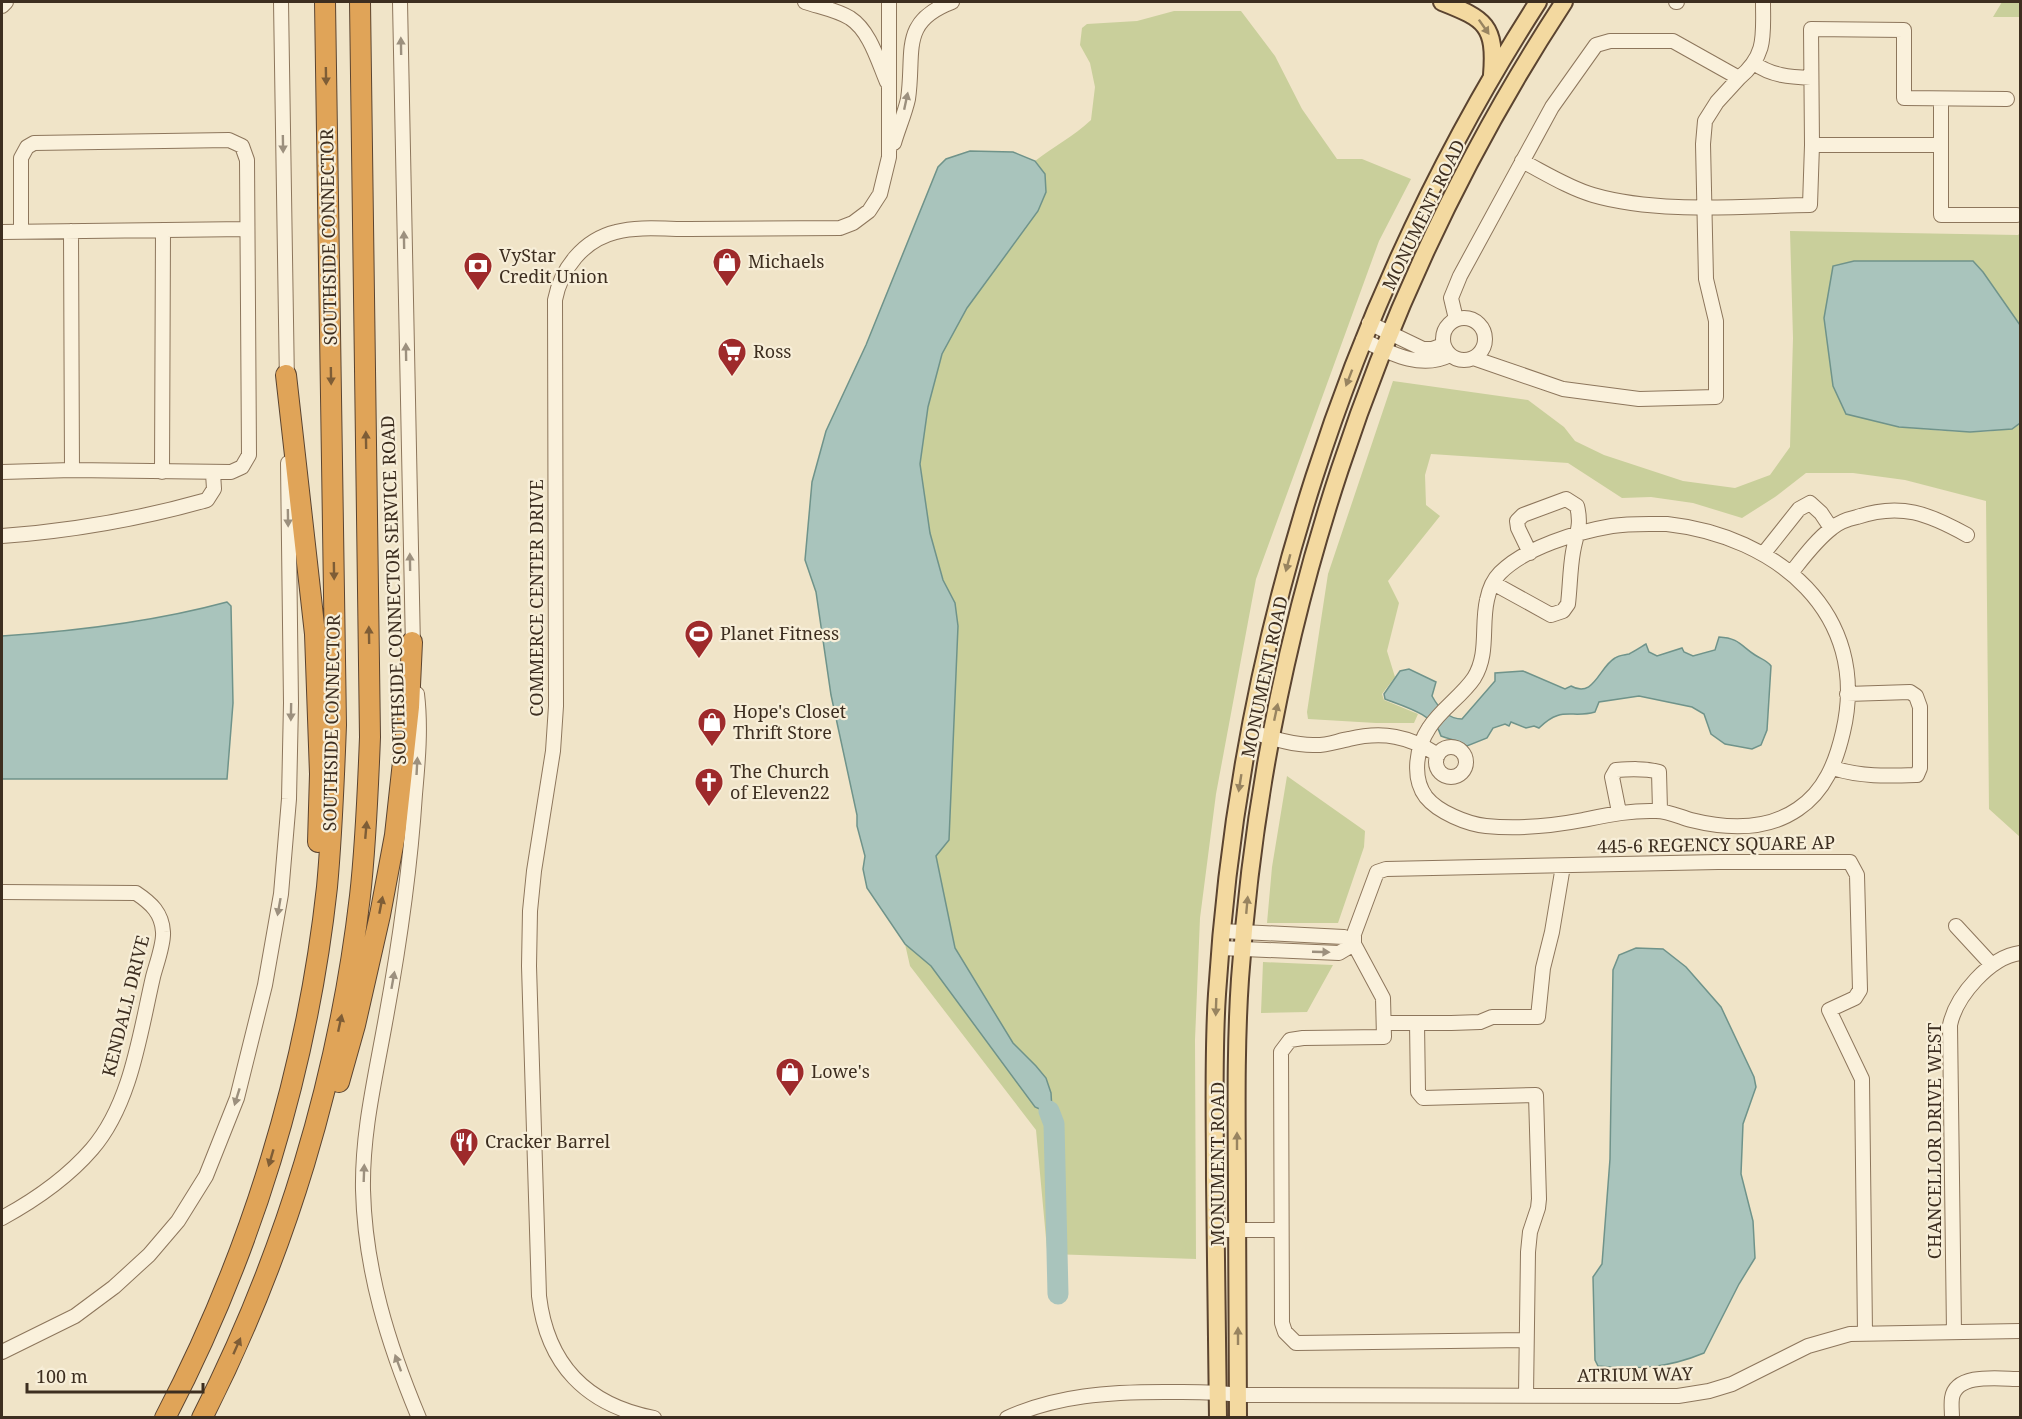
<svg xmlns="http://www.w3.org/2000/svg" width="2022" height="1419" font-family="'Noto Serif',serif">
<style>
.green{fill:#c9cf9b}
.water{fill:#a9c4bc;stroke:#6f938a;stroke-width:1.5}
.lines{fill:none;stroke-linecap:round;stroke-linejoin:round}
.river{stroke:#a9c4bc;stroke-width:21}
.minor-casing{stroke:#8d765c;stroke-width:16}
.major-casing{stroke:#5b4430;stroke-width:20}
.highway-casing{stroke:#5b4430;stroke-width:22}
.minor{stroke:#faf1dc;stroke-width:14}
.major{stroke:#f3d9a0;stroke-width:16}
.highway{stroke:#e0a458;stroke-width:20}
.oneway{fill:#988460}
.oneway2{fill:#9c907e}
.oneway3{fill:#7e5d36}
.labels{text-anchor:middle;stroke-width:4.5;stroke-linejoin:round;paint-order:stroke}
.street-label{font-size:18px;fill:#3d2e20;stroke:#f7eed8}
.poi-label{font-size:18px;fill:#3d2e20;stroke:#f7eed8;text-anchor:start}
</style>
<rect width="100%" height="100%" fill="#f0e4c8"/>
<!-- green -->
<path class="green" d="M 2002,2 L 2020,2 L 2020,17 L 1993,17 Z
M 1174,11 L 1241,11 L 1275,56 L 1302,109 L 1337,159 L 1362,159 L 1411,179 L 1379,241 L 1256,579 L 1216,794 L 1200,918 L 1195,1040 L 1196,1259 L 1051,1254 L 1047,1249 L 1036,1130 L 910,966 L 905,944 L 931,966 L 1046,1078 L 1036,1066 L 1013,1043 L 955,948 L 936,856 L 955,603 L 943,580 L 930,533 L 920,464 L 928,407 L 941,354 L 967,308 L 1038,211 L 1046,192 L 1045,174 L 1035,161 C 1054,146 1073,137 1091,120 L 1095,87 L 1090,63 L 1080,45 L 1082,28 L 1087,24 L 1137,21 Z
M 1790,231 L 2018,235 L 2020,233 L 2020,325 L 1983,272 L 1973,261 L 1854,261 L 1834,266 L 1899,427 C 1929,429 1997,439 2020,423 L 2020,837 L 1989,809 L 1986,501 L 1905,480 L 1853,473 L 1806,473 L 1775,497 L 1742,518 L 1693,503 L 1651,497 L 1622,498 L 1568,463 L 1431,454 L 1425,475 L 1426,505 L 1440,516 L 1388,581 L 1399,603 L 1387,651 L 1395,677 L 1382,694 L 1384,700 L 1418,714 L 1414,723 L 1376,723 L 1308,719 L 1307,712 L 1328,574 L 1393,381 L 1528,400 L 1564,427 L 1575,441 L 1604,455 L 1683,481 L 1735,488 L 1770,475 L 1790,447 L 1793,338 Z
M 1287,776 L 1365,831 L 1364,847 L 1338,923 L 1267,923 L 1272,867 Z
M 1263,962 L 1333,965 L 1307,1012 L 1261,1013 Z"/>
<!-- water -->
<path class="water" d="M 970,151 L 1013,152 L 1035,161 L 1045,174 L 1046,192 L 1038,211 L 967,308 L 942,354 L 928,407 L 920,464 L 930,533 L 943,580 L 955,603 L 958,626 L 949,840 L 936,856 L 955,948 L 1013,1043 L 1036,1066 L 1046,1078 L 1051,1093 L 1052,1110 L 1046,1112 L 1035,1107 L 931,966 L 905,944 L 867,888 L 863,869 L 865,856 L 857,826 L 857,815 L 831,695 L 816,592 L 805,560 L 812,482 L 826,431 L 866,345 L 938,167 L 946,159 Z
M 1854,261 L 1973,261 L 1983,272 L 2020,325 L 2020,423 L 2012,429 L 1970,432 L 1899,427 L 1846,414 L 1833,386 L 1824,318 L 1833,266 Z
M 227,602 L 231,606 L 233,703 L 227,779 L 2,779 L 2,636 C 78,631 153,622 227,602 Z
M 1719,637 C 1739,638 1741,646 1755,655 C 1761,659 1767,660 1771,666 L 1767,730 L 1761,745 L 1752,749 L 1725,744 L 1711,734 L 1704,714 L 1692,707 L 1639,696 L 1599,702 L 1595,712 C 1571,719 1562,705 1539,728 L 1534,726 L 1526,728 L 1511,722 L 1509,726 L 1505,724 L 1493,728 L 1487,738 L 1467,746 C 1458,739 1450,740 1441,736 C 1436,715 1403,706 1385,699 L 1384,694 L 1400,671 L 1409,669 L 1436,682 L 1432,696 C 1438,707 1448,719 1462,719 L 1495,681 L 1495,673 L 1523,671 L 1565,689 L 1571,686 C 1594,699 1599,667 1615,658 C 1619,655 1625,655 1629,654 C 1635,651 1641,647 1646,644 L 1649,652 L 1657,656 L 1682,648 L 1684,652 L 1693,656 L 1715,650 Z
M 1636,948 L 1663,949 L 1686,967 L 1721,1007 L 1754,1077 L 1756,1087 L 1743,1124 L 1741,1174 L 1753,1221 L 1755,1258 L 1739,1284 L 1704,1353 C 1668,1368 1637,1370 1598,1366 L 1595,1360 L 1593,1277 L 1602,1264 L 1610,1159 L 1613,970 L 1619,955 Z"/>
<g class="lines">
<!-- river -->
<path class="river" d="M 1049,1111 L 1054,1124 L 1058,1294"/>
<!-- minor casing -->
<g class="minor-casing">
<path id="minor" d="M 281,2 L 287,384
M 400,2 L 413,648
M 805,2 C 820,7 837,10 850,18 C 870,31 878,61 887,82
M 1676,2 L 1677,2
M 2,6 L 6,2
M 1754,63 C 1771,76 1791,77 1811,78
M 1739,78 C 1767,55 1763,35 1763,2
M 1941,99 L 1941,215 L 2017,215
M 894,143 C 898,129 905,113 908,99 C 915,52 899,22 952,2
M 1812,145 L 1941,145
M 1522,161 C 1545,173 1569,188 1593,195 C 1658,214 1742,206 1810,205 L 1812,145 L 1811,29 L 1904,30 L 1904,98 L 2007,99
M 71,231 L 72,470
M 2,232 L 247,229
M1443 339a21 21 0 1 1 42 0a21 21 0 1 1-42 0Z
M 1456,319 L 1451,298 L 1460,276 L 1552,107 L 1596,45 L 1610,41 L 1673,41 L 1739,78 L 1717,102 L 1705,121 L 1703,144 L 1706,279 L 1716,321 L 1716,397 L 1639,399 L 1563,389 L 1473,358
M 1369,323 L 1423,349 L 1432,349 L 1443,345
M 1363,340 C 1390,353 1421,370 1450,355
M 2,472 L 72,470 L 231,472 L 242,467 L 249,455 L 247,160 L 242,146 L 229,140 L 34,143 L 27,147 L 21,158 L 21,231
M 162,472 L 163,230
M 1667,524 C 1776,536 1871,613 1843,732 C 1836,762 1825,791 1798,809 C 1766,831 1727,829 1691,820 C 1680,817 1668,811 1656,811 C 1631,810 1608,815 1583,820 C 1552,826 1518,829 1486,826 C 1467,824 1438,812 1426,797 C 1411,777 1417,746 1429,728 C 1441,709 1462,696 1474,678 C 1489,654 1481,626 1487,600 C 1489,590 1493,580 1500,573 C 1526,547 1577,532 1612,526 C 1630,523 1649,524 1667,524 Z
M 2,536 C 71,531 140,519 207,500 L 214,489 L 213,473
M 1764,553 L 1799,509 L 1810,503 L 1821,513 L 1831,528
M 1791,573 C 1803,558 1816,540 1832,528 C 1839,522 1848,519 1857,517 C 1901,502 1929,514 1967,535
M 1493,583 L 1551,615 L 1563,611 L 1568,604 C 1570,587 1570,569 1573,552 C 1576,534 1582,526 1577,506 L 1566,499 L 1523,515 L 1517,521 L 1518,528 L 1530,553
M 417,694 C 421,727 418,761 415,794 C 410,872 399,947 385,1023 C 375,1079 362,1133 363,1190 C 365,1270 388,1344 419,1418
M 1249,731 C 1269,737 1291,745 1313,745 C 1326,746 1337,741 1349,739 C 1383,731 1409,736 1438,755
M1436 762a15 15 0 1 1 30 0a15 15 0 1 1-30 0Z
M 1833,768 C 1861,777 1887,776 1917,775 L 1920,768 L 1920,707 L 1916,696 L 1910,692 L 1847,694
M 1619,812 L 1612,777 L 1616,770 C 1630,769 1645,768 1659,772 L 1660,810
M 2,892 L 136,893 C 151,903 162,913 163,932 C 164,944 156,965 153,977 C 140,1033 131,1104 92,1149 C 67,1178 35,1200 2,1218
M 1956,926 L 1992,965
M 1222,931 L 1344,937 L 1354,944
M 1221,948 L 1339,953 L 1354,944
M 1384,1023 L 1451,1023 L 1480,1022 L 1492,1017 L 1538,1017 L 1543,968 L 1552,932 L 1563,866
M 1417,1023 L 1418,1092 L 1423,1098 L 1536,1095 L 1539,1199 L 1538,1208 L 1530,1232 L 1528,1252 L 1526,1395
M 1216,1230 L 1280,1230
M 1954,1332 L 1950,1025 C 1956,996 1990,957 2020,953
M 1526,1340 L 1296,1343 L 1285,1332 L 1282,1323 L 1281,1052 L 1290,1040 L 1303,1038 L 1384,1037 L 1383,998 L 1354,944 L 1354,934 L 1377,872 L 1386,869 L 1718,862 L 1850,862 L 1857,875 L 1860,990 L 1855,998 L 1829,1010 L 1862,1079 L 1865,1333
M 2,1352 L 75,1316 L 114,1287 L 149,1255 L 178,1221 L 206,1176 L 237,1098 L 265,985 L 281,894 L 289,799 L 291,703 L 288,463
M 654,1418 C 586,1405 547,1364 539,1296 L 529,966 L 530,911 L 534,871 L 553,751 L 556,706 L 555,300 C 561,269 583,240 616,232 C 638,226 665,229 689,229 C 739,229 789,228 840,228 L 853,223 L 869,211 L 880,194 L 889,157 L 889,2
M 1007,1418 C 1057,1395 1110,1392 1164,1392 C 1189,1392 1213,1391 1238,1395 L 1678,1396 L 1709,1391 L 1732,1384 L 1808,1346 L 1850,1334 L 2020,1331
M 1952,1418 C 1952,1411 1951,1404 1952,1398 C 1956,1372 2001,1379 2020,1379"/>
</g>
<!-- major casing -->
<g class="major-casing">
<path id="major" d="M 1442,2 C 1485,19 1496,25 1492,75
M 1218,1418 C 1217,1338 1216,1259 1215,1180 C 1215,1118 1213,1056 1217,994 C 1239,642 1347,299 1538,2
M 1238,1418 C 1237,1346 1238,1274 1237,1202 C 1237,1128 1235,1053 1240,979 C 1264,633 1374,292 1564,2"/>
</g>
<!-- highway casing -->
<g class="highway-casing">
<path id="highway" d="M 286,375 L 315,634 L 320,774 L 318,842
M 339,1082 L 355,1025 L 380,915 L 395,835 L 409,707 L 412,642
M 165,1418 C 251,1254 307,1071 327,887 C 332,833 334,779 336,725 L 325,2
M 202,1418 C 285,1255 339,1077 360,896 C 366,843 368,790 370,737 L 360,2"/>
</g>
<!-- minor -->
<use href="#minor" class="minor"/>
<!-- major -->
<use href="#major" class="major"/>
<!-- highway -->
<use href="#highway" class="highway"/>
</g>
<!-- one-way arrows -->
<defs><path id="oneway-solid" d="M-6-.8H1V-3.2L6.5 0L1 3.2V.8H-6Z" transform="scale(1.5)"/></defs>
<g class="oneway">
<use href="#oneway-solid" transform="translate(1484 27) rotate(55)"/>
<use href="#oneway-solid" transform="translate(1349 378) rotate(111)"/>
<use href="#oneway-solid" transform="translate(1288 563) rotate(105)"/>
<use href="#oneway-solid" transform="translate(1276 712) rotate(-78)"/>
<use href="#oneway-solid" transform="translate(1240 783) rotate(99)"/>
<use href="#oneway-solid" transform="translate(1247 905) rotate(-85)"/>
<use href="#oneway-solid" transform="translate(1216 1007) rotate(92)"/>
<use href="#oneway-solid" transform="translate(1237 1141) rotate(-90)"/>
<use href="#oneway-solid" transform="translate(1238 1336) rotate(-90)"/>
</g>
<g class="oneway2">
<use href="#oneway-solid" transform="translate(401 46) rotate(-91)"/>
<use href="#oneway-solid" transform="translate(906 101) rotate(-78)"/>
<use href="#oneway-solid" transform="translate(283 144) rotate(89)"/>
<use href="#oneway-solid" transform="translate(404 240) rotate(-91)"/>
<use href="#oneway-solid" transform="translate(406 352) rotate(-91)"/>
<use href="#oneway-solid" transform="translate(288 518) rotate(89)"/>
<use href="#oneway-solid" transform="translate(410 562) rotate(-91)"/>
<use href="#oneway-solid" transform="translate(291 712) rotate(91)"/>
<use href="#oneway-solid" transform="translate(417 766) rotate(-87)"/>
<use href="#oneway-solid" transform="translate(279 907) rotate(100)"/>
<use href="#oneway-solid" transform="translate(1321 952) rotate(2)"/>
<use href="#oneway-solid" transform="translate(393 980) rotate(-80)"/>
<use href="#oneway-solid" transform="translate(237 1097) rotate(107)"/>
<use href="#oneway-solid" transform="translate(364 1173) rotate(-88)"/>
<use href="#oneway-solid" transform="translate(398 1363) rotate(-110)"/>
</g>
<g class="oneway3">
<use href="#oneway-solid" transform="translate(326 76) rotate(89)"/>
<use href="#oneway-solid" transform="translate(331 376) rotate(89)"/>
<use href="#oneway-solid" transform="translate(366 440) rotate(-91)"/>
<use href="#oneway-solid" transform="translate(334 571) rotate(89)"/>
<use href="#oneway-solid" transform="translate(369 635) rotate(-91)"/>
<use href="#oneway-solid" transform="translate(366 830) rotate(-85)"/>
<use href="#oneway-solid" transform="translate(381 905) rotate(-79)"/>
<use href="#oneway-solid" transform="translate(340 1023) rotate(-78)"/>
<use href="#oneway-solid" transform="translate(271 1158) rotate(106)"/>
<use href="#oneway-solid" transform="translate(237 1346) rotate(-66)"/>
</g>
<!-- icons -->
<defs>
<g id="shop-pin" transform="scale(1.5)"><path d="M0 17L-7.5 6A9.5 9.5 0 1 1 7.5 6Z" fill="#9e2a2b" stroke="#f7eed8"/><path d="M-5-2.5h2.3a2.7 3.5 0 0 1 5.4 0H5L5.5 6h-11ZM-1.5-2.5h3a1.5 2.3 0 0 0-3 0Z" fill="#fff"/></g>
<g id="bank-pin" transform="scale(1.5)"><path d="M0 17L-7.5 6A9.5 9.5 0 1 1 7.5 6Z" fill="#9e2a2b" stroke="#f7eed8"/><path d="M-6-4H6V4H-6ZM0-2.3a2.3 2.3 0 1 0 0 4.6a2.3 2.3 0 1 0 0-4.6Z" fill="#fff"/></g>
<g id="supermarket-pin" transform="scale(1.5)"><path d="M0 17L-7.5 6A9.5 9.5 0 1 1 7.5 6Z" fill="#9e2a2b" stroke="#f7eed8"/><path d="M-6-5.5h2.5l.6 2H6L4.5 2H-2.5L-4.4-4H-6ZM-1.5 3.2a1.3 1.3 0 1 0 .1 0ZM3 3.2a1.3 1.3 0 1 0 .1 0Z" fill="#fff"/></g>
<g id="stadium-pin" transform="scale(1.5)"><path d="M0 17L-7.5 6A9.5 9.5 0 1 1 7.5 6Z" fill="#9e2a2b" stroke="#f7eed8"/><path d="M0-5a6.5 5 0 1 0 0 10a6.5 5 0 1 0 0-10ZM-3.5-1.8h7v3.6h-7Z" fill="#fff"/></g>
<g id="church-pin" transform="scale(1.5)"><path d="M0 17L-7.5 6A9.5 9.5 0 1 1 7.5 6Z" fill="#9e2a2b" stroke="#f7eed8"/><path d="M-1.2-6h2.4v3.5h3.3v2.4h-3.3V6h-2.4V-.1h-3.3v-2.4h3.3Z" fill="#fff"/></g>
<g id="restaurant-pin" transform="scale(1.5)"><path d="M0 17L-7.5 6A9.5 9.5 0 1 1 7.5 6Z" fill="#9e2a2b" stroke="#f7eed8"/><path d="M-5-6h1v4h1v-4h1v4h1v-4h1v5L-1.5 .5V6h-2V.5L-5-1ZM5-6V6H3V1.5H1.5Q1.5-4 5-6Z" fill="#fff"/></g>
</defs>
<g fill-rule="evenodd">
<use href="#shop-pin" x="727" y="262"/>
<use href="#bank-pin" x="478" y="266"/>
<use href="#supermarket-pin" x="732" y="352"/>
<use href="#stadium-pin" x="699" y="634"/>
<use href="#shop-pin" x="712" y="722"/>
<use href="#church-pin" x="709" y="782"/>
<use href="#shop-pin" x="790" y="1072"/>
<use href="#restaurant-pin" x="464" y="1142"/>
</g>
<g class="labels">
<!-- street labels -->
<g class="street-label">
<text transform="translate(1424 215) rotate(-64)" y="6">MONUMENT ROAD</text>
<text transform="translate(329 237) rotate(-91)" y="6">SOUTHSIDE CONNECTOR</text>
<text transform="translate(394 590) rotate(-92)" y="6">SOUTHSIDE CONNECTOR SERVICE ROAD</text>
<text transform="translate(537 598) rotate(-90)" y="6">COMMERCE CENTER DRIVE</text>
<text transform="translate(1265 677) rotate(-78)" y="6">MONUMENT ROAD</text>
<text transform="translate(332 723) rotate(-89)" y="6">SOUTHSIDE CONNECTOR</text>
<text transform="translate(1716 845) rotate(-1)" y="6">445-6 REGENCY SQUARE AP</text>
<text transform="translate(126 1006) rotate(-76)" y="6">KENDALL DRIVE</text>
<text transform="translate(1935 1141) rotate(-90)" y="6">CHANCELLOR DRIVE WEST</text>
<text transform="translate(1218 1164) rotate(-90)" y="6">MONUMENT ROAD</text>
<text transform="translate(1635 1375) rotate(-1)" y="6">ATRIUM WAY</text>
</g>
<!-- poi labels -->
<g class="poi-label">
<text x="499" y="262">VyStar<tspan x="499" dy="21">Credit Union</tspan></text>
<text x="748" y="268">Michaels</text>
<text x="753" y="358">Ross</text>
<text x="720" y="640">Planet Fitness</text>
<text x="733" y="718">Hope's Closet<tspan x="733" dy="21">Thrift Store</tspan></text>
<text x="730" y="778">The Church<tspan x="730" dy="21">of Eleven22</tspan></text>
<text x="811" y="1078">Lowe's</text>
<text x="485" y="1148">Cracker Barrel</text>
</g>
</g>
<!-- border -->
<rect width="2022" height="1419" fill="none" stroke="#3d2e20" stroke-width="6"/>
<!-- scale -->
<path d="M27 1383v9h176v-9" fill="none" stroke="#3d2e20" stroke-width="3"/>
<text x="36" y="1383" font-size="18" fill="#3d2e20" stroke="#f7eed8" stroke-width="4.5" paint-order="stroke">100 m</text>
</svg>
